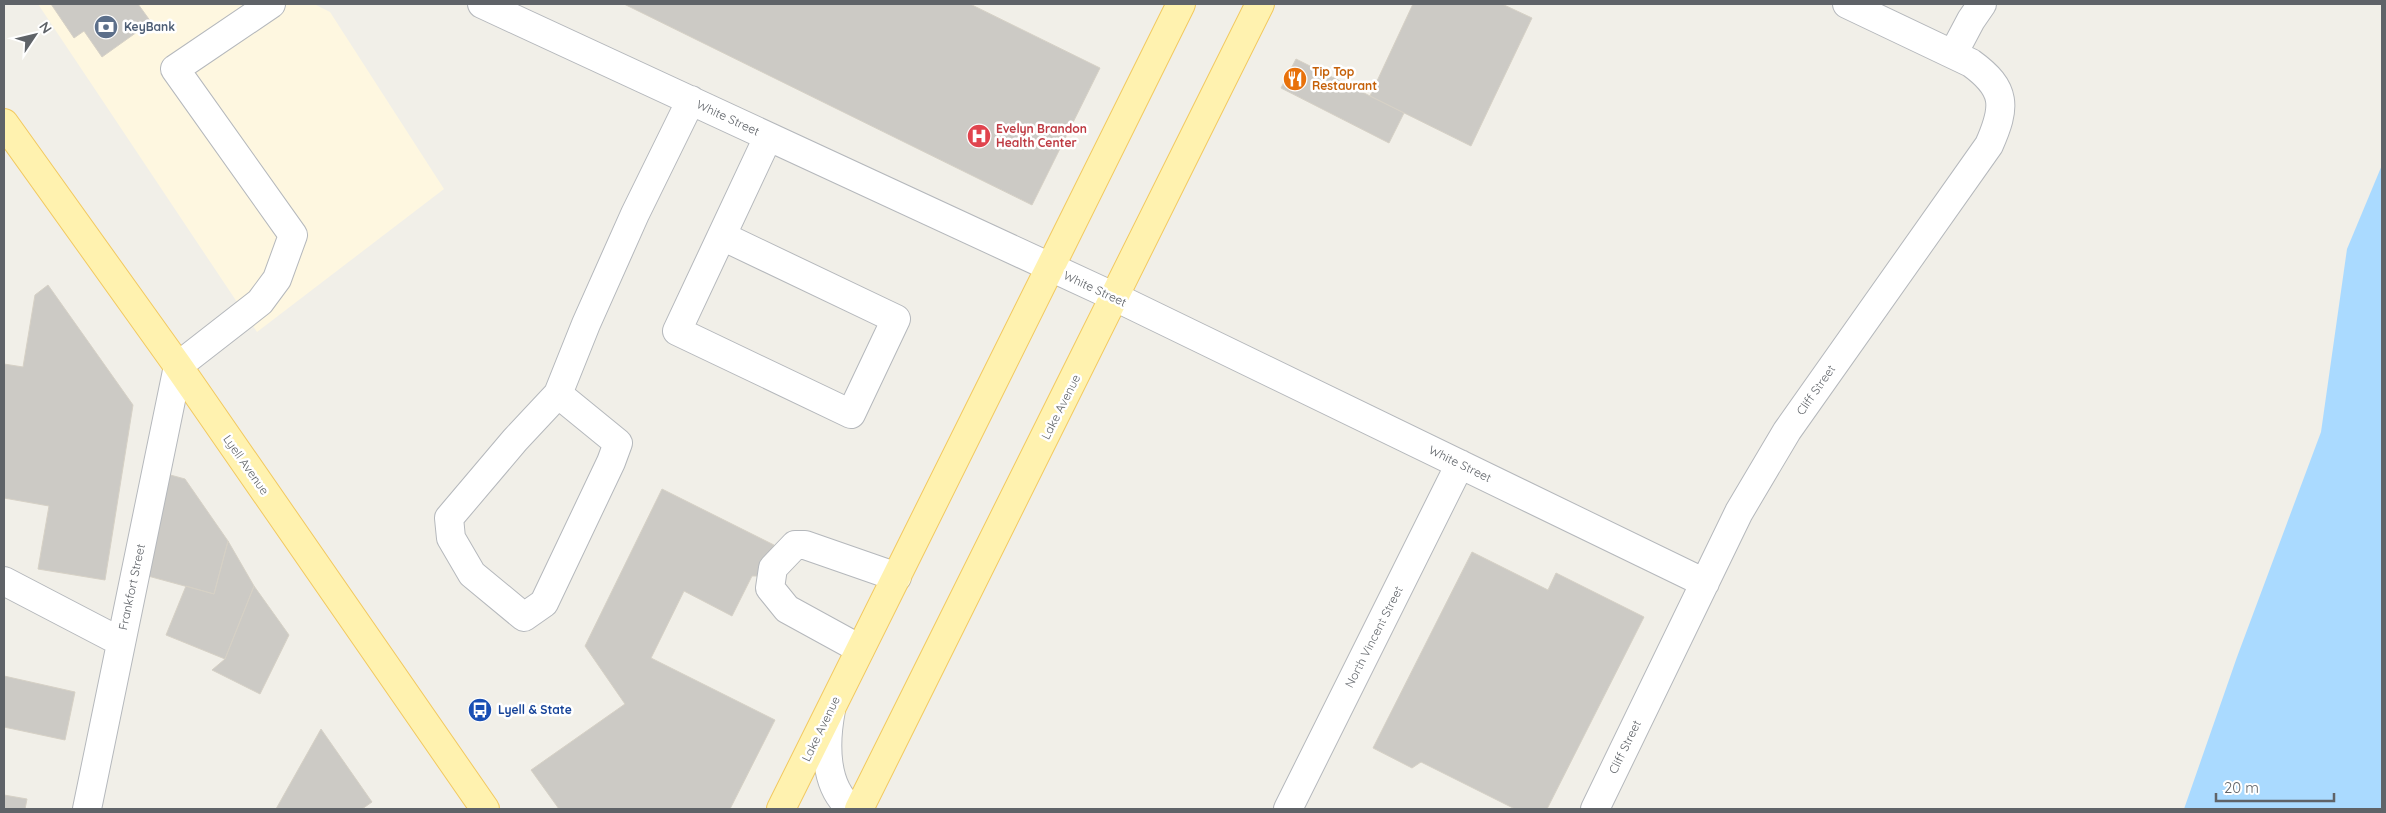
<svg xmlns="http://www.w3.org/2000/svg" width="2386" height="813" font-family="Quicksand,sans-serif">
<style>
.commercial{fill:#fef7e0}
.water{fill:#aadaff}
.building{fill:#cccac5;stroke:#d6d1c6}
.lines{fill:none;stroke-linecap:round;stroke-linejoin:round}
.minor-casing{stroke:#b5b8bc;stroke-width:30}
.major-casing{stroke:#f2c960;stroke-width:30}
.minor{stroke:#fff;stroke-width:28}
.major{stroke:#fff2af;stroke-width:28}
.labels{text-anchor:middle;stroke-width:5;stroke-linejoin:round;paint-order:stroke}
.service-label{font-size:12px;font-weight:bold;fill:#4e5e75;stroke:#fff;text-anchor:start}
.food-label{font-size:12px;font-weight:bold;fill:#c56008;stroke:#fff;text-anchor:start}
.street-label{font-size:12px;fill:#5f6368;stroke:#fff}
.health-label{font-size:12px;font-weight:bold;fill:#be3a42;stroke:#fff;text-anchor:start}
.transit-label{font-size:12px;font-weight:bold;fill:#164399;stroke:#fff;text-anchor:start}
</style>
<rect width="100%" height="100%" fill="#f1efe8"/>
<!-- commercial -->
<path class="commercial" d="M 38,4 L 314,4 L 330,12 L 444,189 L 257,332 Z"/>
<!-- water -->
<path class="water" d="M 2382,165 L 2382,809 L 2184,809 L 2237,657 L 2321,432 L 2347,249 Z"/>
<!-- building -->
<path class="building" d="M 51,4 L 138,4 L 151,22 L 102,57 L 84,31 L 74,38 Z
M 624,4 L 970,4 L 1100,68 L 1032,205 Z
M 1413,4 L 1502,4 L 1532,18 L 1471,146 L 1370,96 Z
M 1296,59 L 1404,113 L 1389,143 L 1281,88 Z
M 48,285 L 133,405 L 105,580 L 38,569 L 49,506 L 4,498 L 4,364 L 23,367 L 35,295 Z
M 163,473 L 185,479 L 228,541 L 214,594 L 137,573 Z
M 662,489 L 774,545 L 759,576 L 752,576 L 732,616 L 684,591 L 651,658 L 775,720 L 730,809 L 559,809 L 531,770 L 625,704 L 585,646 Z
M 228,541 L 254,586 L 225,659 L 166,635 L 186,586 L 214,594 Z
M 1472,552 L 1548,590 L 1556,573 L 1644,617 L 1547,809 L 1515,809 L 1421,762 L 1412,768 L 1373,748 Z
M 254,586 L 289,635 L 260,694 L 212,670 L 225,659 Z
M 4,676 L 75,692 L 65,740 L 4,727 Z
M 321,729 L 372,802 L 362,809 L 276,809 Z
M 4,795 L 27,799 L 25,809 L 4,809 Z"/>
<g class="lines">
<!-- minor casing -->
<g class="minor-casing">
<path id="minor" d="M 482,4 L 1115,297 L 1705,583
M 1953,54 L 1971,20 L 1982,4
M 722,236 L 896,319 L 851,414 L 677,331 L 768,137
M 558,394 L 618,443 L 611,462 L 544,603 L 524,617 L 472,574 L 451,538 L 449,518 L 515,440 L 558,394 L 586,324 L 635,214 L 691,100
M 4,581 L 121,642
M 860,649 L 787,609 L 770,588 L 773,568 L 795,545 L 805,545 L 897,577
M 831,710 C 825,741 823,787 852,809
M 87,809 L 178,366 L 260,302 L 277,279 L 293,235 L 175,69 L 271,4
M 1288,809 L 1460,464
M 1595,809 L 1739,512 L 1787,431 L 1989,145 C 2006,107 2007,89 1971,63 L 1847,4"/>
</g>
<!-- major casing -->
<g class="major-casing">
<path id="major" d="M 4,123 L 178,366 L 485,809
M 781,809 L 1181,4
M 859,809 L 1260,4"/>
</g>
<!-- minor -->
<use href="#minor" class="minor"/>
<!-- major -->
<use href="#major" class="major"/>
</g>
<!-- icons -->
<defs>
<g id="bank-disc" transform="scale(1.25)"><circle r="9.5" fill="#5c6f8a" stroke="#fff"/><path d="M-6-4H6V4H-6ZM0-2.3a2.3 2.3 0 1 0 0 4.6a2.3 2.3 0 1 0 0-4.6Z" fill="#fff"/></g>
<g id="restaurant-disc" transform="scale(1.25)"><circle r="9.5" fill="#e8710a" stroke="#fff"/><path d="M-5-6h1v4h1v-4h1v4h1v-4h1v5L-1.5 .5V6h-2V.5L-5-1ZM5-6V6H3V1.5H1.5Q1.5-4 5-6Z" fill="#fff"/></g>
<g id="hospital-disc" transform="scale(1.25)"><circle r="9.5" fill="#e0444e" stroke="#fff"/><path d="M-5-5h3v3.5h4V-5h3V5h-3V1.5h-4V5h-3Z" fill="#fff"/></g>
<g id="bus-disc" transform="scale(1.25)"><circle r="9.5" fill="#1a4fb4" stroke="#fff"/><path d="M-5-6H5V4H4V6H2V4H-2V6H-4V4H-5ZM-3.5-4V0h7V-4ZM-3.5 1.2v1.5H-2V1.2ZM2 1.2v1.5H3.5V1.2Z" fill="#fff"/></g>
</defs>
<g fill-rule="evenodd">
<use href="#bank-disc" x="106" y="27"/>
<use href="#restaurant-disc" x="1295" y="79"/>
<use href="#hospital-disc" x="979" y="136"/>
<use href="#bus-disc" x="480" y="710"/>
</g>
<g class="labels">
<!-- service labels -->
<g class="service-label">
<text x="124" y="31">KeyBank</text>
</g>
<!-- food labels -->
<g class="food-label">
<text x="1312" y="76">Tip Top<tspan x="1312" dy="14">Restaurant</tspan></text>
</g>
<!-- street labels -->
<g class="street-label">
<text transform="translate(728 118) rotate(25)" y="4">White Street</text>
<text transform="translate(1095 289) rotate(25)" y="4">White Street</text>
<text transform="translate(1816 390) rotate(-55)" y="4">Cliff Street</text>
<text transform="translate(1061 407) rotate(-63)" y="4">Lake Avenue</text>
<text transform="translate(1460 464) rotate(26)" y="4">White Street</text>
<text transform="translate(246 465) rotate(55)" y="4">Lyell Avenue</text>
<text transform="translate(132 587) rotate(-78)" y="4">Frankfort Street</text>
<text transform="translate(1374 637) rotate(-63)" y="4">North Vincent Street</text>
<text transform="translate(821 729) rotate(-64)" y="4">Lake Avenue</text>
<text transform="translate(1625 747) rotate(-64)" y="4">Cliff Street</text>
</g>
<!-- health labels -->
<g class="health-label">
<text x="996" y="133">Evelyn Brandon<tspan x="996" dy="14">Health Center</tspan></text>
</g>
<!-- transit labels -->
<g class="transit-label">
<text x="498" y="714">Lyell &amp; State</text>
</g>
</g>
<!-- border -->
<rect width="2386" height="813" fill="none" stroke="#5f6368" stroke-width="10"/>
<!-- north arrow -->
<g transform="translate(35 35) rotate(55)" stroke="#ffffff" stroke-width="4" paint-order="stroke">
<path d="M0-4L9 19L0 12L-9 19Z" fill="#5f6368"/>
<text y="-8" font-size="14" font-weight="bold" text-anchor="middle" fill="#5f6368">N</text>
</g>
<!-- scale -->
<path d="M2216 793v8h118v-8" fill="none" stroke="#5f6368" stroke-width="2.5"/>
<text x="2224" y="793" font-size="15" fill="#5f6368" stroke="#ffffff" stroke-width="4" paint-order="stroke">20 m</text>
</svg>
